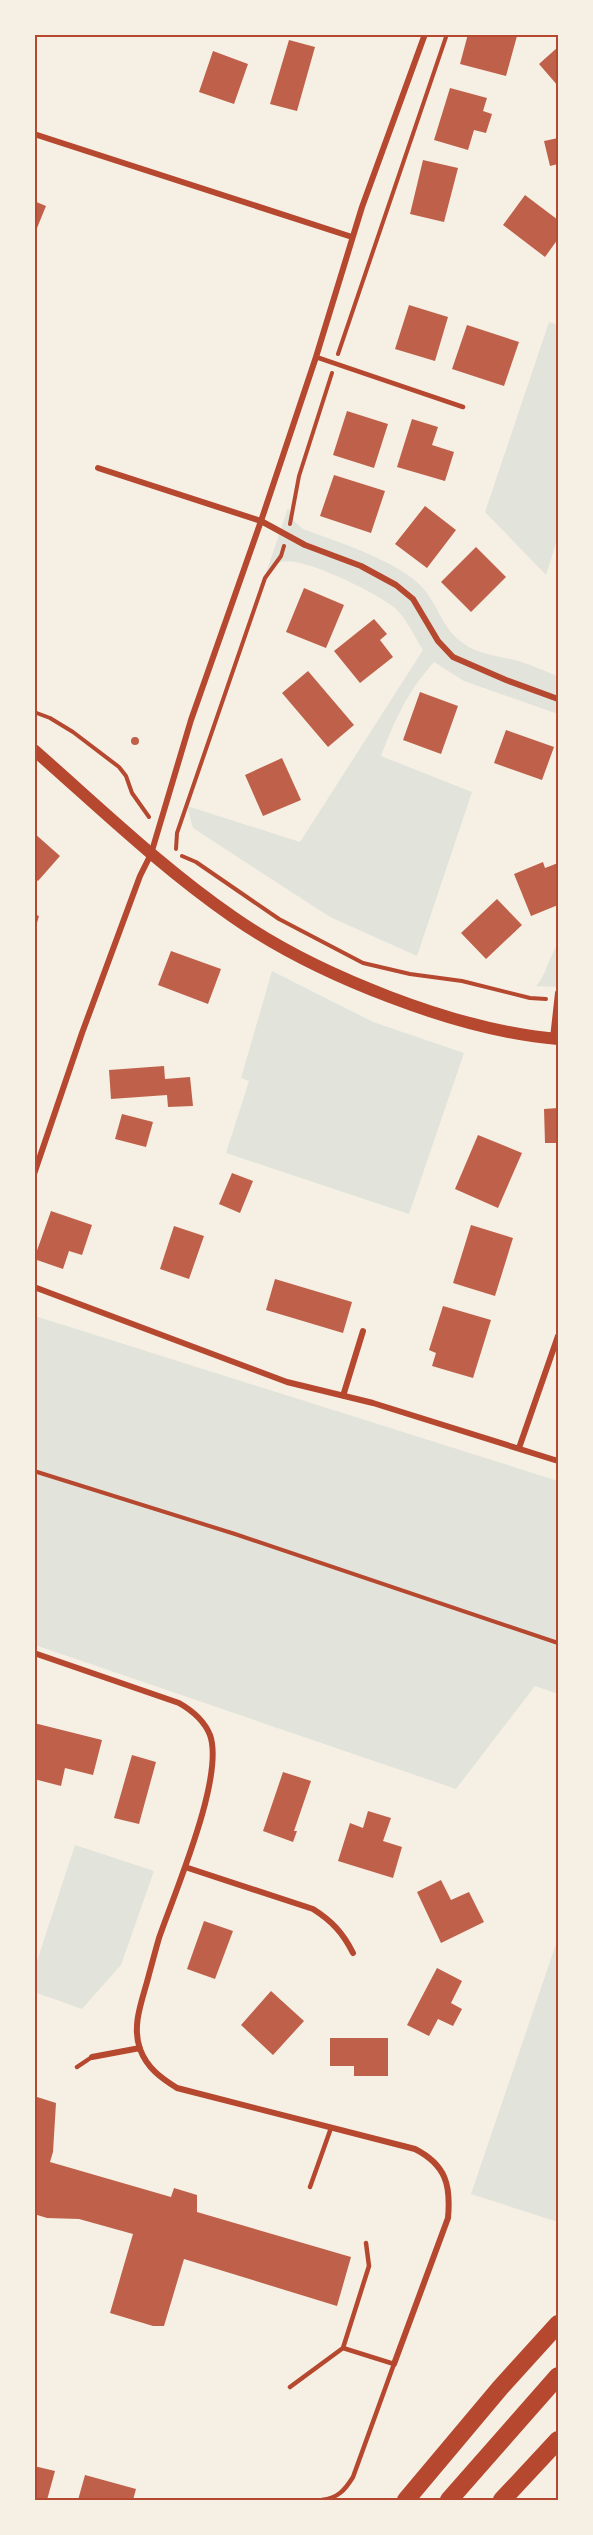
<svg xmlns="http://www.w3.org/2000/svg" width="593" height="2535" font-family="'IBM Plex Serif',serif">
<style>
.green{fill:#e2e4dc}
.building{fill:#bf614a}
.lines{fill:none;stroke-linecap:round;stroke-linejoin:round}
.path{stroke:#b5482f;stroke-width:4}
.service{stroke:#b5482f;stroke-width:4.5}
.minor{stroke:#b5482f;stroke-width:6}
.secondary{stroke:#b5482f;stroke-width:12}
.motorway{stroke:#b5482f;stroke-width:18}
.neatline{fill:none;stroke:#b5482f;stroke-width:2}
</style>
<rect width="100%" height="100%" fill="#f6efe4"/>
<!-- green -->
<path class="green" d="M 549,322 L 558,325 L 558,537 L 546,575 L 485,512 Z
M 288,508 L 294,521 L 303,529 C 338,542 399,561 423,588 C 438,605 443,630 463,643 C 477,654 498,656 515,660 C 530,664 544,671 558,676 L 558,714 L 464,681 L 434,662 C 406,694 396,718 381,756 L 472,792 L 417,956 L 330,917 L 193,828 L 187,806 L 300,842 L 423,650 C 414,636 407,619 395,608 C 379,594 301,555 281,562 C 274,564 268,576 263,582 Z
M 558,943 L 558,987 L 536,986 C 546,976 549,957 558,943 Z
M 272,971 L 373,1022 L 464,1053 L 409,1214 L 226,1153 L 249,1081 L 241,1078 Z
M 35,1316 L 558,1481 L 558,1694 L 535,1686 L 456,1789 L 35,1645 Z
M 75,1845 L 154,1871 L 121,1965 L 82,2009 L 34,1992 L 35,1967 Z
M 558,1938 L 558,2222 L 471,2194 Z"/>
<!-- building -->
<path class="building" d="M 468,34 L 517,36 L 506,76 L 460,64 Z
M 289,40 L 315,47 L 297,111 L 270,104 Z
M 558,47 L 558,86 L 539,64 Z
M 213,51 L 248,64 L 234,104 L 199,92 Z
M 450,88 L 487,98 L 483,111 L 492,114 L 486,133 L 474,130 L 468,150 L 434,140 Z
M 558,138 L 558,164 L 550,166 L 544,141 Z
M 423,160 L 458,168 L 444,222 L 410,214 Z
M 525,195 L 558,220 L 558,239 L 545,257 L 503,225 Z
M 34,201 L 46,206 L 35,233 L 34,233 Z
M 409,305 L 448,317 L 435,361 L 395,349 Z
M 467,325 L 519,342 L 504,386 L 452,369 Z
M 347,411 L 388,424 L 374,468 L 333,455 Z
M 412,419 L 438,427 L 432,445 L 454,452 L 445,481 L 397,467 Z
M 334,475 L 385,491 L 371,533 L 320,516 Z
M 425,506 L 456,530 L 427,568 L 395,544 Z
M 476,547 L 506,577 L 471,612 L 441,582 Z
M 304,588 L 344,605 L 326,648 L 286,632 Z
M 374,619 L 387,634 L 380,640 L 393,657 L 360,683 L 334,651 Z
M 308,671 L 354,725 L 328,747 L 282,693 Z
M 420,692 L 458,706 L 441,754 L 403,740 Z
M 506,730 L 554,747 L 542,780 L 494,763 Z
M131 741a4 4 0 1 1 8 0a4 4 0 1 1-8 0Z
M 282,758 L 301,800 L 263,816 L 245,775 Z
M 34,833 L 60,856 L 38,881 L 34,878 Z
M 543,862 L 545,868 L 558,863 L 558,905 L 531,916 L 514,874 Z
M 497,899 L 522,925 L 486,959 L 461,933 Z
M 34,914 L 39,916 L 35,930 L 34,930 Z
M 171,951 L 221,969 L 208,1004 L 158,985 Z
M 164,1066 L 165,1079 L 190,1077 L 193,1106 L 168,1107 L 167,1095 L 111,1099 L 109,1070 Z
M 558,1108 L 558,1143 L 545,1143 L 544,1109 Z
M 122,1114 L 153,1122 L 146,1147 L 115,1139 Z
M 478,1135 L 522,1153 L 498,1208 L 455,1189 Z
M 232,1173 L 253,1181 L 240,1213 L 219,1204 Z
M 51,1211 L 92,1225 L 82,1255 L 69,1251 L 63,1269 L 34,1259 Z
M 471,1225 L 513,1238 L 495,1296 L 453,1283 Z
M 174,1226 L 204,1236 L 189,1279 L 160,1269 Z
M 275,1279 L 352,1302 L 343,1333 L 266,1310 Z
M 443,1306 L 491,1320 L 473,1378 L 432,1366 L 436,1353 L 429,1350 Z
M 34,1723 L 102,1740 L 93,1775 L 65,1768 L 61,1786 L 34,1779 Z
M 132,1755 L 156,1762 L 139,1824 L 114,1818 Z
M 283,1772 L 311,1781 L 294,1831 L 297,1831 L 293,1842 L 263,1831 Z
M 368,1811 L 391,1818 L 383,1841 L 402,1847 L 393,1878 L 338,1861 L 350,1823 L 363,1828 Z
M 441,1880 L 451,1900 L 469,1892 L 484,1922 L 441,1943 L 417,1892 Z
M 204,1921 L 233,1931 L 215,1979 L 187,1969 Z
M 437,1968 L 462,1981 L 451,2003 L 462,2009 L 453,2026 L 438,2019 L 429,2036 L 407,2025 Z
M 271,1991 L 304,2021 L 273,2055 L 241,2025 Z
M 330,2038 L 388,2038 L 388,2076 L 354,2076 L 354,2066 L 330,2066 Z
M 34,2096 L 56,2103 L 53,2152 L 50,2162 L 171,2197 L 174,2188 L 197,2195 L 197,2212 L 351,2257 L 337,2306 L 184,2259 L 164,2326 L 153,2326 L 110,2313 L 133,2234 L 79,2219 L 47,2218 L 34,2214 Z
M 34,2466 L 55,2471 L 47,2500 L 34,2500 Z
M 85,2475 L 136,2489 L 133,2500 L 78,2500 Z"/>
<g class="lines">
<!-- path -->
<path class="path" d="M 338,354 L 447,34
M 290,524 L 299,476 L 332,373
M 34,712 L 50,718 L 73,732 L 119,767 L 126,776 L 132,793 L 149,817
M 176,849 L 177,833 L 265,578 L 281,556 L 284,546
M 182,856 L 196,862 L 279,919 L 363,963 L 410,974 L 462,981 L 530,998 L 546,999
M 34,1471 L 235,1534 L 558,1643"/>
<!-- service -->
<path class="service" d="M 316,357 L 463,407
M 77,2067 L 92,2057
M 310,2187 L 331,2128
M 343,2348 L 369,2266 L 366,2243
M 290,2387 L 343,2348 L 394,2364 L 353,2477 C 345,2490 338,2498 322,2500"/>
<!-- minor -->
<path class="minor" d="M 34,134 L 352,237
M 98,468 L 261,521 L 305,545 L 361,566 L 396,585 L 413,599 L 438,641 L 453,657 L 506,680 L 558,699
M 553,1038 L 558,993
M 34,1174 L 82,1033 L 140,876 L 151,854 L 191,720 L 261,521 L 316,357 L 362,207 L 425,34
M 34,1287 L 287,1382 L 373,1403 L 558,1461
M 343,1396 L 363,1331
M 519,1448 L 558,1336
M 34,1653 L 179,1703 C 193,1711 204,1720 210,1735 C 225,1777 174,1894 159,1938 C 155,1952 151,1967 147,1982 C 141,2003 132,2027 140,2049 C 147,2068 161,2078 177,2088 L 415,2149 C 446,2165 451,2185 448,2218 L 394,2364
M 185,1867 L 313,1909 C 332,1921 343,1933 353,1953
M 92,2057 L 140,2048"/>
<!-- secondary -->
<path class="secondary" d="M 34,750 C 99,807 162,868 233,917 C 316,975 458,1031 558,1039"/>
<!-- motorway -->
<path class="motorway" d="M 406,2500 L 500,2388 L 558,2324
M 449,2500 L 558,2376
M 502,2500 L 558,2440"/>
</g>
<!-- border -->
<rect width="593" height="2535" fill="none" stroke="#f6efe4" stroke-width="72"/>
<rect x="36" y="36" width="521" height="2463" class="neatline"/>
</svg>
